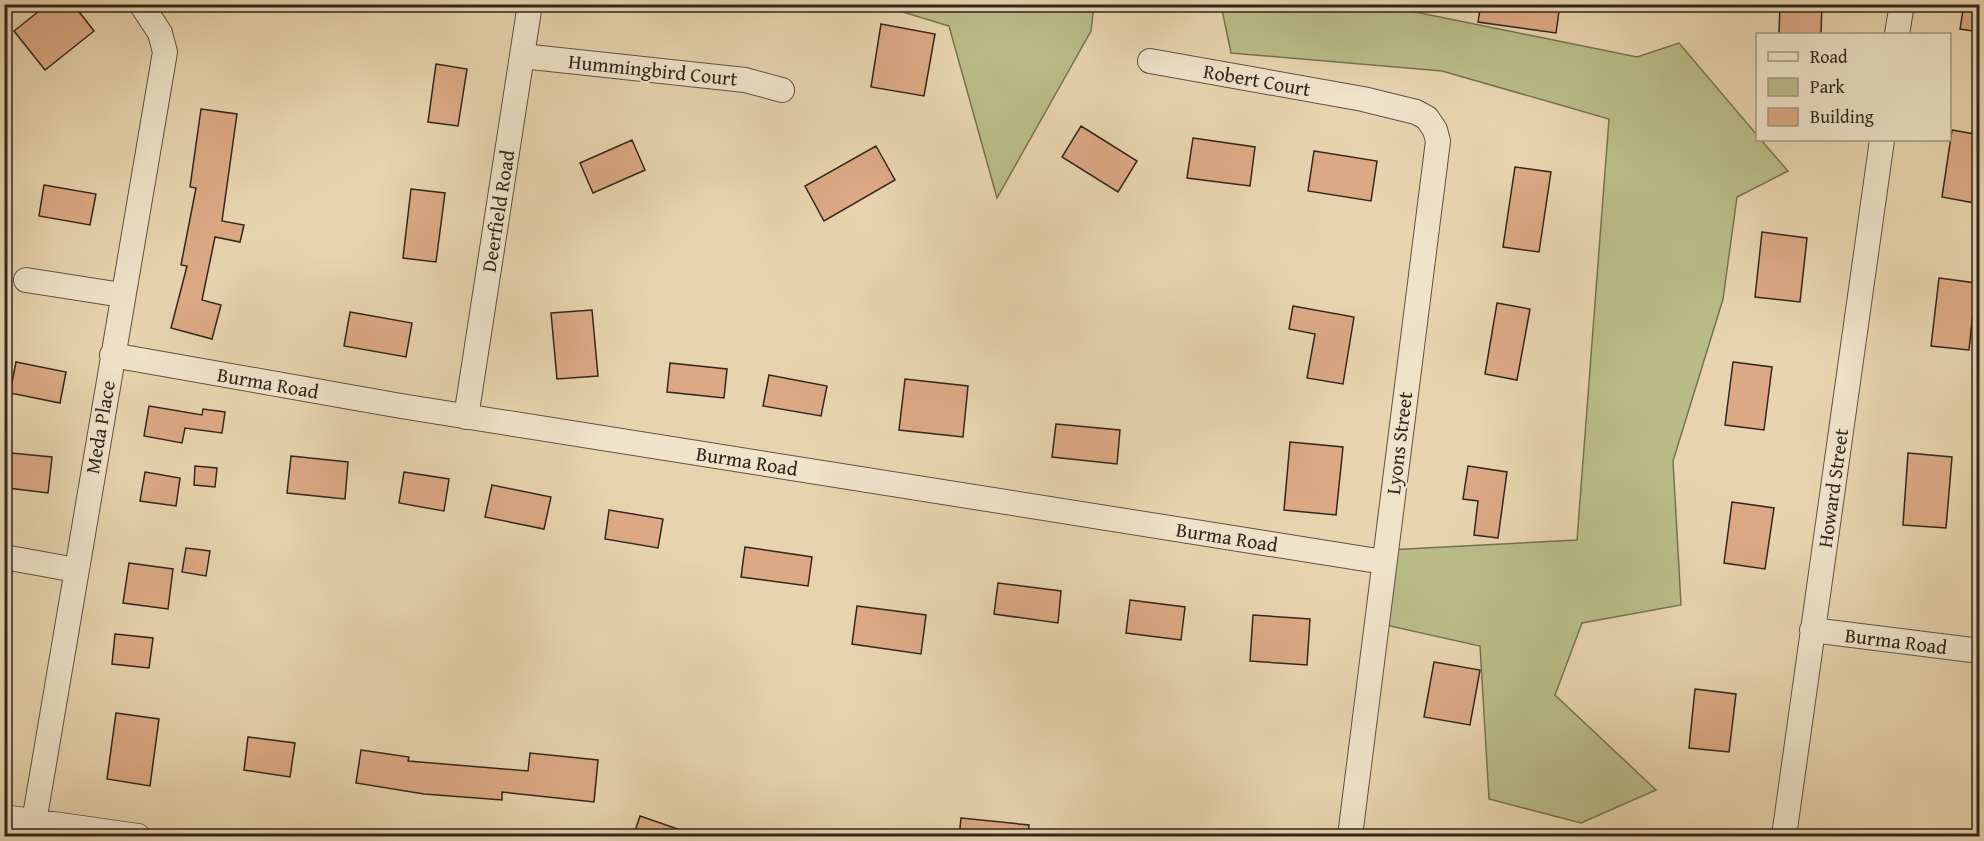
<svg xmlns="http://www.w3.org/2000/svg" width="1984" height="841" font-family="'Gentium Book Plus',serif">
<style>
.green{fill:#b9bc88;stroke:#757252;stroke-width:1.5}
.building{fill:#dca984;stroke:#31271d;stroke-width:1.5}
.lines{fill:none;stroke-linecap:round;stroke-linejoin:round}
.minor-casing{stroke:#5e5241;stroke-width:26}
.minor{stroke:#efe3ca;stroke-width:24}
.labels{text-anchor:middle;stroke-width:4.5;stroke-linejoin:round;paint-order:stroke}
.street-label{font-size:20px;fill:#31271d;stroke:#efe3ca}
</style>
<rect width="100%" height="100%" fill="#e7d4ae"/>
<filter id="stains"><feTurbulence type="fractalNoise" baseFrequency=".00333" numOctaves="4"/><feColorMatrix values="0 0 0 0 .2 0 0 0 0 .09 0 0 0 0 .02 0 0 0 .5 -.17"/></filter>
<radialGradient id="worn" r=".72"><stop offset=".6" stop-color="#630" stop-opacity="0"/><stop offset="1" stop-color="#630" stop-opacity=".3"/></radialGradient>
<!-- green -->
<path class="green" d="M 880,5 L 1094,5 L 1091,31 L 997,198 L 949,26 Z
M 1221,5 L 1381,5 L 1637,57 L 1679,43 L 1757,135 L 1758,140 L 1761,140 L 1788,171 L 1737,197 L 1723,299 L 1673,461 L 1681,605 L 1582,623 L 1555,695 L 1656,790 L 1581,823 L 1489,799 L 1480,646 L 1381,624 L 1387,550 L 1577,540 L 1609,119 L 1442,71 L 1231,53 Z"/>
<!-- building -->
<path class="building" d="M 48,4 L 73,4 L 94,31 L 45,70 L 14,31 Z
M 1481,4 L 1560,4 L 1556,33 L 1478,22 Z
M 1780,4 L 1822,4 L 1821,34 L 1779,34 Z
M 1964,4 L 1980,4 L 1980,32 L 1960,29 Z
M 881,24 L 935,34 L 924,96 L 871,87 Z
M 436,64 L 467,69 L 458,126 L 428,122 Z
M 201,109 L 237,114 L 222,221 L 244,225 L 240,242 L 215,237 L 202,300 L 221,305 L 212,339 L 171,328 L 187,266 L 181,265 L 196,188 L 190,187 Z
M 1081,126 L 1137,161 L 1118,192 L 1062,157 Z
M 1952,130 L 1980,135 L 1980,204 L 1942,197 Z
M 1193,138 L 1255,147 L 1250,186 L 1187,178 Z
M 632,140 L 645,170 L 593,193 L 580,163 Z
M 876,146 L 895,180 L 824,221 L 805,186 Z
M 1314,151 L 1377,161 L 1371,201 L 1308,191 Z
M 1515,167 L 1551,172 L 1539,252 L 1503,247 Z
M 44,185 L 96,194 L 90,225 L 39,216 Z
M 411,189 L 445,193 L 436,262 L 403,258 Z
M 1762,232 L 1807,238 L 1800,302 L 1755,297 Z
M 1939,278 L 1976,283 L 1969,350 L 1931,346 Z
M 1497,303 L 1530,309 L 1517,380 L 1485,374 Z
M 1293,306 L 1354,317 L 1343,384 L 1307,378 L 1315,334 L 1289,329 Z
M 592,310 L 598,376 L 557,379 L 551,313 Z
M 350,312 L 412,323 L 406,357 L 344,346 Z
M 16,362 L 66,372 L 60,403 L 10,393 Z
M 1733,362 L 1772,367 L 1764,430 L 1725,425 Z
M 670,363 L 727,369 L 724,398 L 667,392 Z
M 769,375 L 827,386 L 821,416 L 763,406 Z
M 905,379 L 968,386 L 963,437 L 899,430 Z
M 149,406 L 202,415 L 203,409 L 225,412 L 222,433 L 185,428 L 182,443 L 144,436 Z
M 1056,424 L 1120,430 L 1117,464 L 1052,457 Z
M 1290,442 L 1343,447 L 1336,515 L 1284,510 Z
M 11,453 L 52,457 L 48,493 L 8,488 Z
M 1908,453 L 1952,457 L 1946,528 L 1903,525 Z
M 291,456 L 348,462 L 345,499 L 287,493 Z
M 195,466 L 217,468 L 215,487 L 194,485 Z
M 1468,466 L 1507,472 L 1498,538 L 1474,535 L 1478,501 L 1463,499 Z
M 145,472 L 180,478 L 176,506 L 140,501 Z
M 404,472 L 449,479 L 444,511 L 399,503 Z
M 492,485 L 551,497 L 544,529 L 485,517 Z
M 1732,502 L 1774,508 L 1765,569 L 1724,563 Z
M 609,510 L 663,519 L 658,548 L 605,539 Z
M 745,547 L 812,557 L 808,586 L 741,577 Z
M 186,548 L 210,551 L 206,576 L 182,572 Z
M 129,563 L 173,569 L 168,609 L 123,603 Z
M 998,583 L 1061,591 L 1058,623 L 994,614 Z
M 1130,600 L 1185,607 L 1181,640 L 1126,633 Z
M 857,606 L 926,615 L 921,654 L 852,644 Z
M 1253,615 L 1310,619 L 1307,665 L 1250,661 Z
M 115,634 L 153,638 L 149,668 L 112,664 Z
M 1434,662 L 1480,670 L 1470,725 L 1424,717 Z
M 1695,689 L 1736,694 L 1729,752 L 1689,748 Z
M 116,713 L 159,719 L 150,786 L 107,779 Z
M 248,737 L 295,743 L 290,777 L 244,770 Z
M 361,750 L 409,757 L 408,761 L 528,771 L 530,753 L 598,760 L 594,802 L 502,792 L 502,800 L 424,794 L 356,783 Z
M 640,816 L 692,834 L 691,837 L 633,837 Z
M 961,818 L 1029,825 L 1028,837 L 959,837 Z"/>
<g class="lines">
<!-- minor casing -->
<g class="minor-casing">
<path id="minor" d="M 1897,34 L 1902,4
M 522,56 L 745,80 L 782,90
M 1150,61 L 1363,99 L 1416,112 L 1427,118 L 1435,130 L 1438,141 L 1350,836
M 26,280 L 122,295
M 112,355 L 401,406 L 1384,562
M 466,417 L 530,4
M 4,557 L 76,570
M 1812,630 L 1980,651
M 4,817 L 138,836
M 34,822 L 165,52 L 160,33 L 141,4
M 1784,836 L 1882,140"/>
</g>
<!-- minor -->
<use href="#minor" class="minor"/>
</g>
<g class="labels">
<!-- street labels -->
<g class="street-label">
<text transform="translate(653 70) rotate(6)" y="7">Hummingbird Court</text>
<text transform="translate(1257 80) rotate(10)" y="7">Robert Court</text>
<text transform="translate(498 211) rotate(-81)" y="7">Deerfield Road</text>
<text transform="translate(268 383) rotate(10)" y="7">Burma Road</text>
<text transform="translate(100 427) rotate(-80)" y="7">Meda Place</text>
<text transform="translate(1399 443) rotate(-83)" y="7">Lyons Street</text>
<text transform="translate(747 461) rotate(9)" y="7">Burma Road</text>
<text transform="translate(1833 488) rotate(-82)" y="7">Howard Street</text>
<text transform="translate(1227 537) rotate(9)" y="7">Burma Road</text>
<text transform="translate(1896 641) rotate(7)" y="7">Burma Road</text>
</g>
</g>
<!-- margin -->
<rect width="1984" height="841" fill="none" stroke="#e7d4ae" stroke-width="24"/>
<rect x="6" y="6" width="1972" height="829" fill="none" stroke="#31271d" stroke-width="3"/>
<rect x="12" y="12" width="1960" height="817" fill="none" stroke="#31271d" stroke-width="1.5"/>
<!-- legend -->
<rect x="1756" y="33" width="195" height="108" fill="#efe3ca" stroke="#a39885" stroke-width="1.5"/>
<rect x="1768" y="52" width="30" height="9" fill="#efe3ca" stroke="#a39885" stroke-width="1.5"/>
<text x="1810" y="63" font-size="18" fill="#31271d">Road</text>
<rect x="1768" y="78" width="30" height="18" fill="#b9bc88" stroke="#a39885" stroke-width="1.5"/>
<text x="1810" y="93" font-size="18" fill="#31271d">Park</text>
<rect x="1768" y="108" width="30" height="18" fill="#dca984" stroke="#a39885" stroke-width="1.5"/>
<text x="1810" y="123" font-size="18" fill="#31271d">Building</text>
<rect width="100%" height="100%" filter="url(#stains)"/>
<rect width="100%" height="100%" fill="url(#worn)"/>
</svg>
